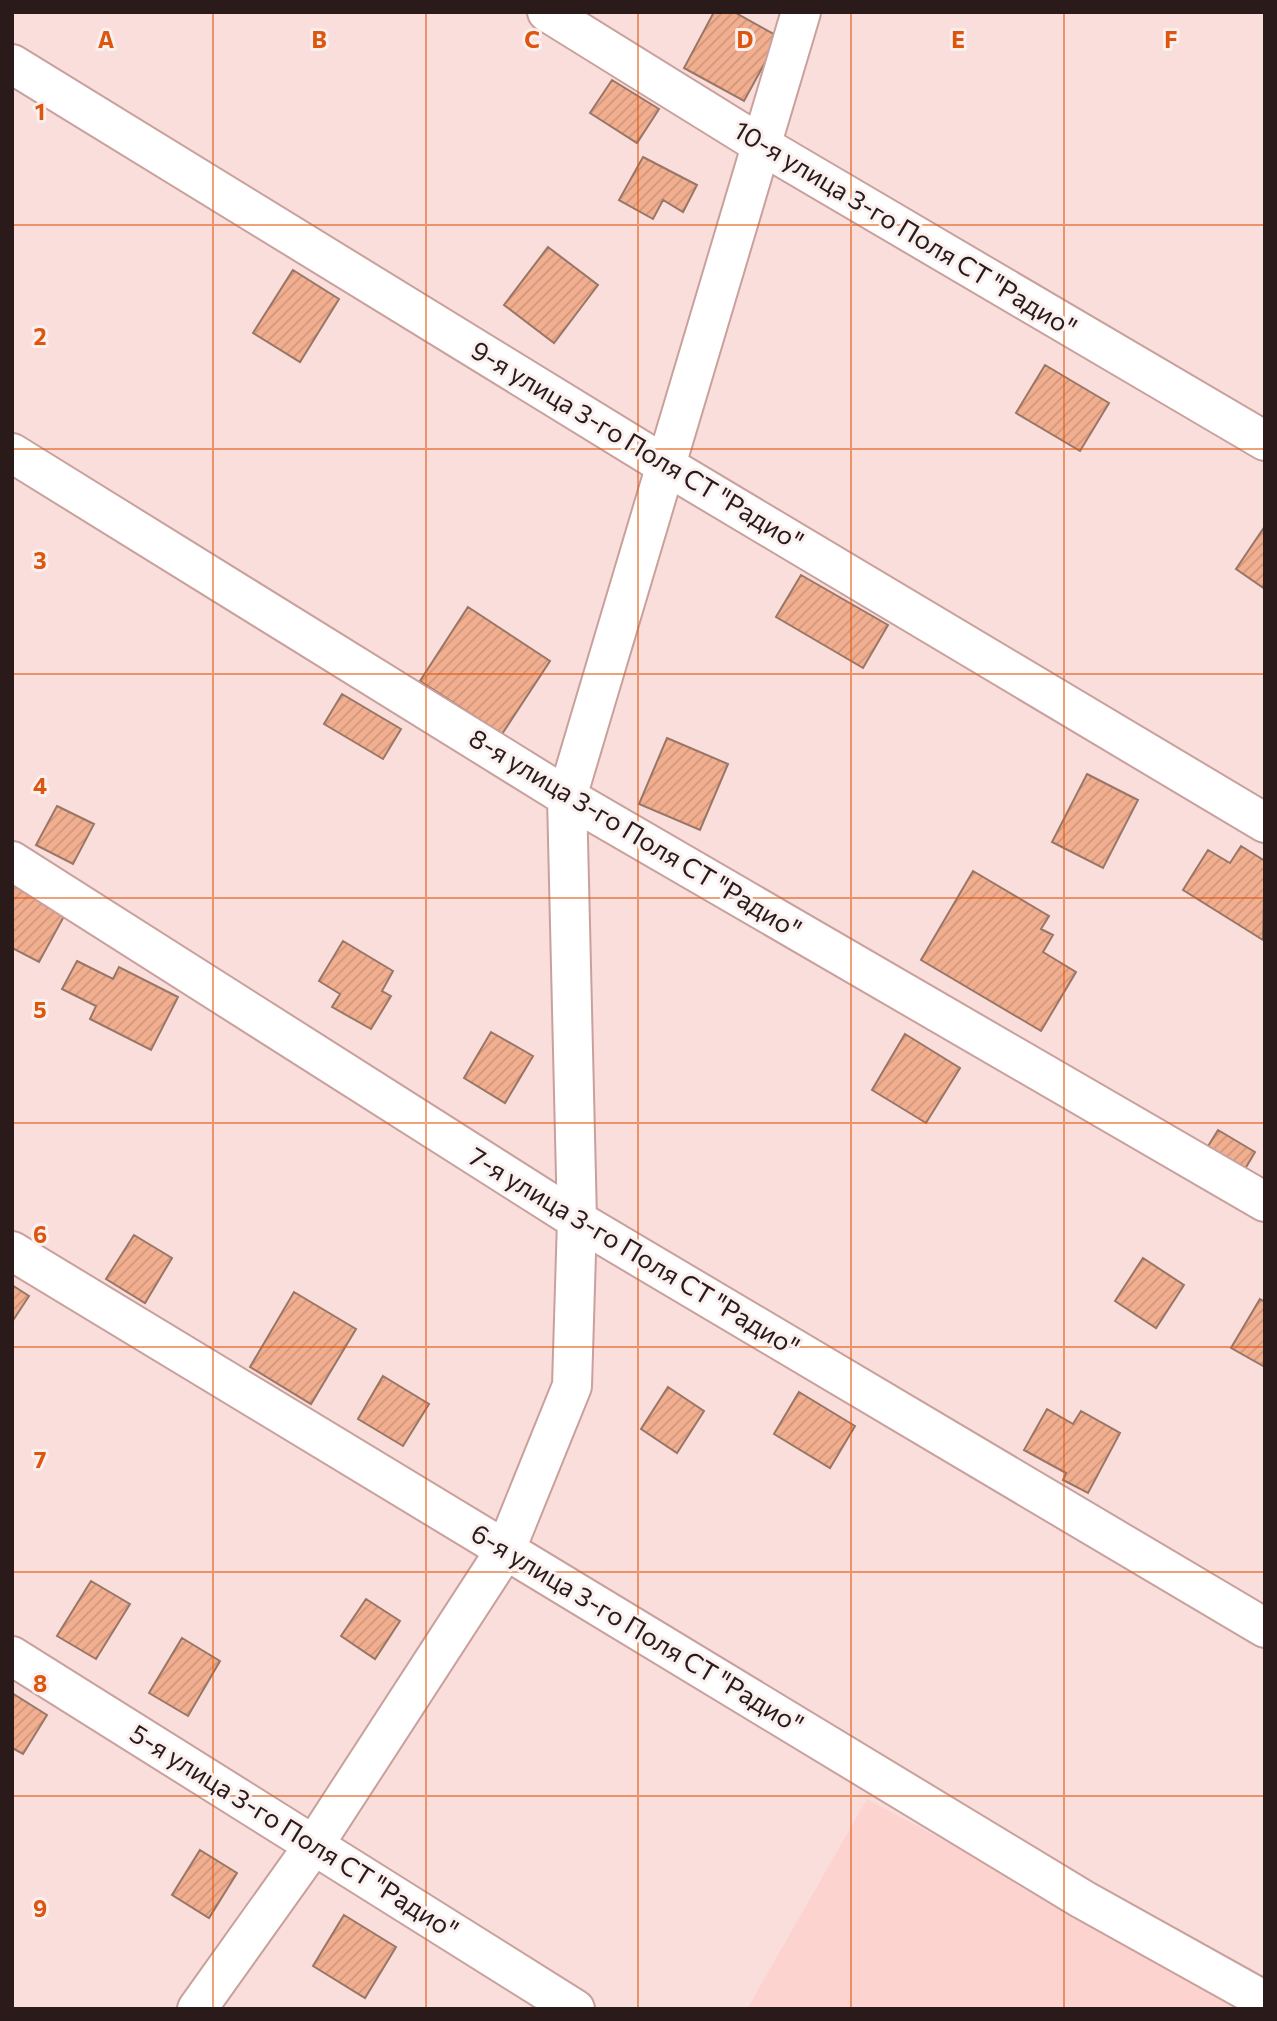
<svg xmlns="http://www.w3.org/2000/svg" width="1277" height="2021" font-family="Commissioner,sans-serif">
<style>
.built{fill:#fdd3cf}
.building{fill:url(#building-hatch);stroke:#997666;stroke-width:2}
.lines{fill:none;stroke-linecap:round;stroke-linejoin:round}
.street-casing{stroke:#c9a09c;stroke-width:42}
.street{stroke:#fff;stroke-width:38}
.grid{fill:none;stroke:#de560d;stroke-width:2;stroke-opacity:0.55}
.labels{text-anchor:middle;stroke-width:6;stroke-linejoin:round;paint-order:stroke}
.street-label{font-size:26px;fill:#2a1b1a;stroke:#f9f0ef}
.grid-label{font-size:23px;text-anchor:middle;font-weight:bold;fill:#de560d;stroke:#f9f0ef;stroke-width:6;stroke-linejoin:round;paint-order:stroke}
</style>
<defs>
<pattern id="building-hatch" width="6" height="6" patternUnits="userSpaceOnUse" patternTransform="scale(1.75)"><rect width="6" height="6" fill="#f2af90"/><path d="M-1 1l2-2M0 6l6-6M5 7l2-2" fill="none" stroke="#d0967c"/></pattern>
</defs>
<rect width="100%" height="100%" fill="#f9dedc"/>
<!-- built -->
<path class="built" d="M 867,1799 L 1258,2009 L 747,2009 Z"/>
<!-- building -->
<path class="building" d="M 714,12 L 734,12 L 779,37 L 744,101 L 684,68 Z
M 612,80 L 659,109 L 637,143 L 590,113 Z
M 643,157 L 697,185 L 683,212 L 663,200 L 653,219 L 619,200 Z
M 548,247 L 598,285 L 554,343 L 504,305 Z
M 293,270 L 339,299 L 300,362 L 253,333 Z
M 1045,365 L 1109,403 L 1080,451 L 1016,413 Z
M 1265,526 L 1265,589 L 1236,569 Z
M 801,575 L 888,625 L 863,668 L 776,617 Z
M 468,607 L 550,661 L 502,734 L 420,681 Z
M 342,694 L 401,729 L 383,759 L 324,724 Z
M 667,738 L 728,764 L 700,830 L 639,804 Z
M 1087,774 L 1138,800 L 1103,868 L 1052,842 Z
M 57,806 L 94,824 L 73,864 L 36,845 Z
M 1241,846 L 1265,861 L 1263,940 L 1183,890 L 1208,850 L 1230,863 Z
M 973,871 L 1049,916 L 1041,929 L 1053,935 L 1043,952 L 1076,972 L 1041,1031 L 921,960 Z
M 12,878 L 68,909 L 39,962 L 12,948 Z
M 343,941 L 393,971 L 382,991 L 391,996 L 371,1029 L 332,1007 L 340,994 L 319,981 Z
M 77,961 L 113,979 L 119,967 L 178,997 L 151,1050 L 90,1019 L 96,1006 L 62,989 Z
M 491,1032 L 533,1056 L 505,1103 L 464,1078 Z
M 905,1034 L 960,1068 L 926,1123 L 872,1090 Z
M 1218,1130 L 1255,1152 L 1239,1179 L 1202,1156 Z
M 134,1235 L 172,1258 L 145,1303 L 106,1279 Z
M 1143,1258 L 1184,1285 L 1156,1328 L 1115,1301 Z
M 12,1285 L 29,1296 L 12,1322 Z
M 294,1292 L 356,1329 L 311,1404 L 250,1367 Z
M 1260,1299 L 1265,1302 L 1265,1367 L 1231,1348 Z
M 383,1376 L 429,1404 L 403,1446 L 358,1419 Z
M 668,1387 L 704,1411 L 677,1453 L 641,1429 Z
M 799,1392 L 855,1426 L 830,1468 L 774,1434 Z
M 1047,1409 L 1073,1424 L 1081,1411 L 1120,1433 L 1088,1493 L 1063,1480 L 1066,1473 L 1024,1450 Z
M 91,1581 L 130,1604 L 96,1659 L 57,1636 Z
M 366,1599 L 400,1621 L 375,1659 L 341,1636 Z
M 182,1638 L 220,1661 L 188,1716 L 149,1693 Z
M 12,1693 L 47,1715 L 23,1754 L 12,1748 Z
M 200,1850 L 237,1873 L 209,1918 L 172,1895 Z
M 344,1915 L 396,1947 L 365,1998 L 313,1966 Z"/>
<g class="lines">
<!-- street casing -->
<g class="street-casing">
<path id="street" d="M 547,12 L 763,146 L 1265,441
M 12,64 L 665,465 L 1265,823
M 12,453 L 567,797 L 1265,1202
M 12,861 L 577,1220 L 1265,1628
M 12,1251 L 1082,1899 L 1265,2001
M 12,1656 L 575,2009
M 197,2009 L 314,1845 L 506,1549 L 572,1386 L 577,1220 L 567,797 L 801,12"/>
</g>
<!-- street -->
<use href="#street" class="street"/>
</g>
<!-- grid -->
<path class="grid" d="M 213,12 L 213,2009M 426,12 L 426,2009M 638,12 L 638,2009M 851,12 L 851,2009M 1064,12 L 1064,2009M 12,225 L 1265,225M 12,449 L 1265,449M 12,674 L 1265,674M 12,898 L 1265,898M 12,1123 L 1265,1123M 12,1347 L 1265,1347M 12,1572 L 1265,1572M 12,1796 L 1265,1796"/>
<g class="labels">
<!-- street labels -->
<g class="street-label">
<text transform="translate(905 229) rotate(31)" y="9">10-я улица 3-го Поля СТ "Радио"</text>
<text transform="translate(637 446) rotate(31)" y="9">9-я улица 3-го Поля СТ "Радио"</text>
<text transform="translate(635 834) rotate(31)" y="9">8-я улица 3-го Поля СТ "Радио"</text>
<text transform="translate(634 1252) rotate(31)" y="9">7-я улица 3-го Поля СТ "Радио"</text>
<text transform="translate(637 1629) rotate(31)" y="9">6-я улица 3-го Поля СТ "Радио"</text>
<text transform="translate(294 1832) rotate(32)" y="9">5-я улица 3-го Поля СТ "Радио"</text>
</g>
</g>
<g class="grid-label">
<text x="106" y="48">A</text>
<text x="319" y="48">B</text>
<text x="532" y="48">C</text>
<text x="745" y="48">D</text>
<text x="958" y="48">E</text>
<text x="1171" y="48">F</text>
<text x="40" y="120">1</text>
<text x="40" y="345">2</text>
<text x="40" y="569">3</text>
<text x="40" y="794">4</text>
<text x="40" y="1018">5</text>
<text x="40" y="1243">6</text>
<text x="40" y="1468">7</text>
<text x="40" y="1692">8</text>
<text x="40" y="1917">9</text>
</g>
<!-- border -->
<rect width="1277" height="2021" fill="none" stroke="#2a1b1a" stroke-width="28"/>
</svg>
